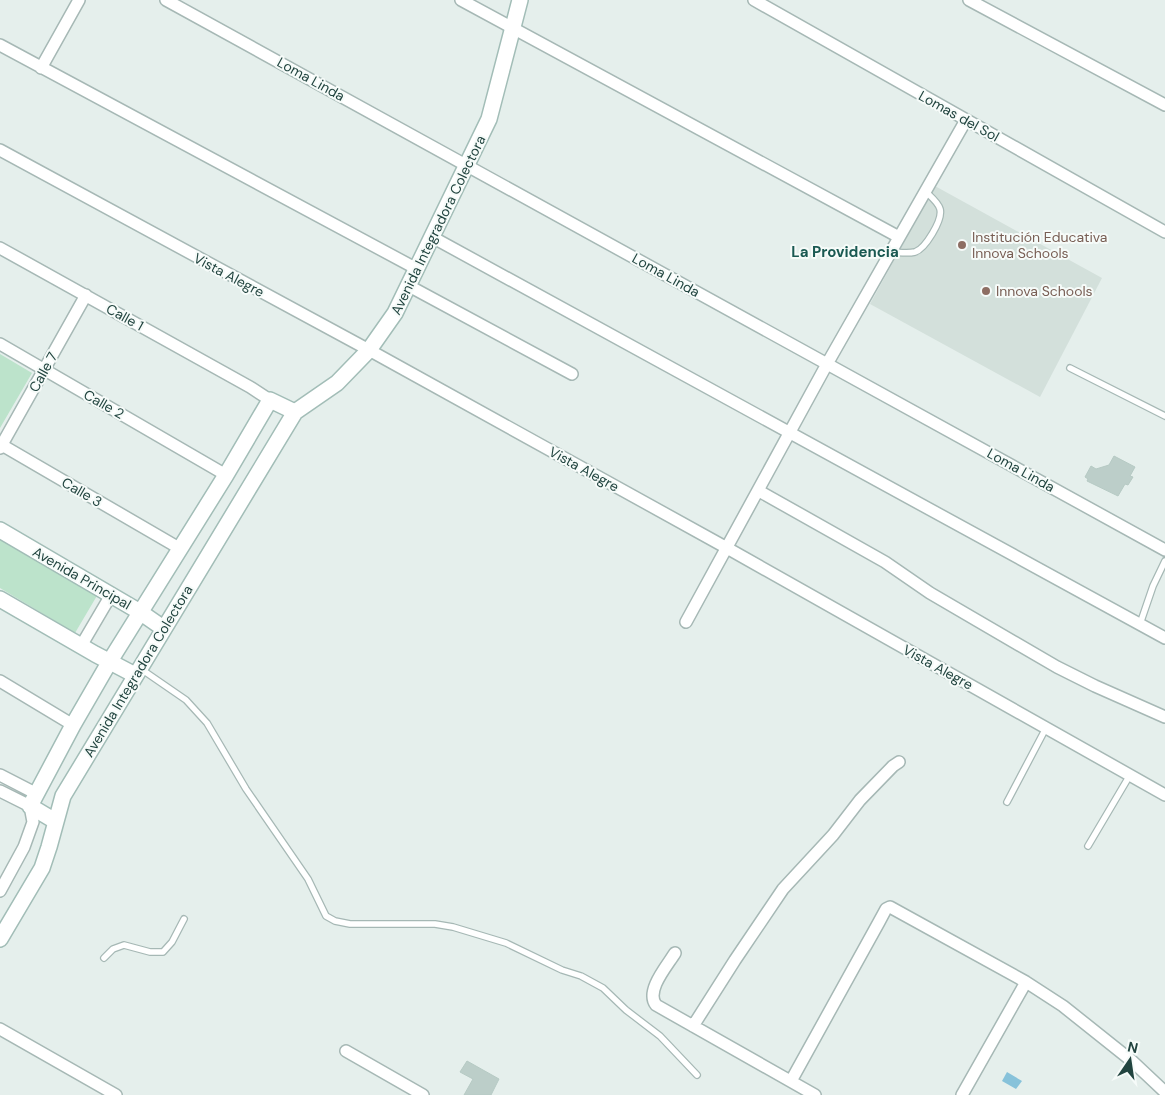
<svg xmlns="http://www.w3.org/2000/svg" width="1165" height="1095" font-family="'DM Sans',sans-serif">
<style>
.built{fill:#d3e0db}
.green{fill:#bce3cb}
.water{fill:#87c2da}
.building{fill:#bccec9;stroke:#b6cac4}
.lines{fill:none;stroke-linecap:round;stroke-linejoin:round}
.lane-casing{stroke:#a6b8b5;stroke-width:8}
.street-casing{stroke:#a6b8b5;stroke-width:14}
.secondary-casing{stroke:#a2bdb7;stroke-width:18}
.lane{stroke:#fff;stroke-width:5.5}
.street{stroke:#fff;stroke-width:11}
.secondary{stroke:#fff;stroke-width:15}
.education-dot{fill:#8d6e63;stroke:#f6fbf9;stroke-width:2}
.labels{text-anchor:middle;stroke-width:4;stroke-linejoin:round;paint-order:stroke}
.street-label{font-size:14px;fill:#21443f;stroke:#f6fbf9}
.education-label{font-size:14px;fill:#785e54;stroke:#f6fbf9;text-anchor:start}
.neighbourhood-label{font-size:15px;font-weight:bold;fill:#1a5952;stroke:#f6fbf9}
</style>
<rect width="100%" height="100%" fill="#e5efec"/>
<!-- built -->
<path class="built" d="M 935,186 L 1102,278 L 1040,397 L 870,304 Z"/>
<!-- green -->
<path class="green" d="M 0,354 L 32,373 L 0,428 Z
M 0,537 L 98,594 L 75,633 L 0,588 Z"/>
<!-- water -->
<path class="water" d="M 1007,1072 L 1022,1081 L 1016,1089 L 1002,1081 Z"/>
<!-- building -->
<path class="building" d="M 1114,456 L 1135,467 L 1130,476 L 1133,477 L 1128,485 L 1125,484 L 1118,496 L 1087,481 L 1088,479 L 1085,477 L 1091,466 L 1096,469 L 1109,465 Z
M 467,1061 L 499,1079 L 491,1095 L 464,1095 L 473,1079 L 460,1072 Z"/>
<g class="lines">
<!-- lane casing -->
<g class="lane-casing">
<path id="lane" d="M 891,252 C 898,252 907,254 915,252 C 925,249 943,220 940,209 C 938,202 930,196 925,191
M 1070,368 L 1165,416
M 1140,624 L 1153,586 L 1165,561
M 141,669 L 186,700 L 207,723 L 246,789 L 308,879 L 326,916 L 335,921 L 350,924 L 435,924 L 453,927 L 506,943 L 562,970 L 581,976 L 603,988 L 626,1010 L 660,1036 L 697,1075
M 1007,802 L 1046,728
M 1088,846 L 1130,775
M 104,958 L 113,949 L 124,945 L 150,952 L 163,952 L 172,942 L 184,919"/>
</g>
<!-- street casing -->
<g class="street-casing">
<path id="street" d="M 166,0 L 1165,550
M 461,0 L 899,237
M 754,0 L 1165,232
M 969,0 L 1165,105
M 0,45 L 417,269
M 41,68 L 79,0
M 0,150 L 369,350 L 727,548 L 1165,795
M 432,237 L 1165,638
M 0,248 L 250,387 L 270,400
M 409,286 L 572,374
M 0,344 L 226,475
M 0,444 L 179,548
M 0,448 L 86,295
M 759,491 L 885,562 L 930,593 L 1057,667 L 1095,686 L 1165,717
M 686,622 L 827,364 L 966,120
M 81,646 L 111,595
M 0,681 L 73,725
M 0,775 L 37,794
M 0,791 L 30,806 L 33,822 L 24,847 L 0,891
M 675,953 C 667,966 645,991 656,1005 L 815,1095
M 693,1026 L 735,960 L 783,889 L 833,835 L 860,800 L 893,766 L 899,762
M 0,1029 L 116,1095
M 346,1051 L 423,1095
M 791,1081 L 879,922 L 886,909 L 890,907 L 1026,982 L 1063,1006 L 1132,1061 L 1165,1092
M 962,1095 L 1026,982"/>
</g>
<!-- secondary casing -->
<g class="secondary-casing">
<path id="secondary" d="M 0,530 L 140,612 L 163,628
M 0,599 L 95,654 L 135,675
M 55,821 L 30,806 L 73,725 L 110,661 L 226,475 L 270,400 L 295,412
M 0,939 L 42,868 L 49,847 L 63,796 L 295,412 L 337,383 L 369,350 L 395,313 L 489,119 L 520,0"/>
</g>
<!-- lane -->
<use href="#lane" class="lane"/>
<!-- street -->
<use href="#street" class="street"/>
<!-- secondary -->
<use href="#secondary" class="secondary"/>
</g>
<!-- markers -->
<g class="education-dot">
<circle cx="962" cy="245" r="5"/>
<circle cx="986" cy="291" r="5"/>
</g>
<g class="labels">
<!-- street labels -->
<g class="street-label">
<text transform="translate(311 79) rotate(29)" y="5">Loma Linda</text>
<text transform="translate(959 116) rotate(29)" y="5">Lomas del Sol</text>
<text transform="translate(438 225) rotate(-64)" y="5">Avenida Integradora Colectora</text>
<text transform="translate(229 275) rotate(28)" y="5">Vista Alegre</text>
<text transform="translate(666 275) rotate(29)" y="5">Loma Linda</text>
<text transform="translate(125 317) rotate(29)" y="5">Calle 1</text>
<text transform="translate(43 372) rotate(-61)" y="5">Calle 7</text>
<text transform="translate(104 404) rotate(30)" y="5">Calle 2</text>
<text transform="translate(584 469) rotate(29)" y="5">Vista Alegre</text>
<text transform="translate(1021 470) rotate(29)" y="5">Loma Linda</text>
<text transform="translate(82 492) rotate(30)" y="5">Calle 3</text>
<text transform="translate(82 578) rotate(30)" y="5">Avenida Principal</text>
<text transform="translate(938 667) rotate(29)" y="5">Vista Alegre</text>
<text transform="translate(138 671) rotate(-59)" y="5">Avenida Integradora Colectora</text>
</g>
<!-- education labels -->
<g class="education-label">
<text x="972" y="242">Institución Educativa<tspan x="972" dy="16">Innova Schools</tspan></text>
<text x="996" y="296">Innova Schools</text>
</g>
<!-- neighbourhood labels -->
<g class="neighbourhood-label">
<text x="845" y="257">La Providencia</text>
</g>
</g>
<!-- north arrow -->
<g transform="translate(1130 1060) rotate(13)" stroke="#f6fbf9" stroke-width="4" paint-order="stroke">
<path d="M0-4L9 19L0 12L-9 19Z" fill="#21443f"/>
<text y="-8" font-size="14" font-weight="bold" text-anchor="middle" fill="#21443f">N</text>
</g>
</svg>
